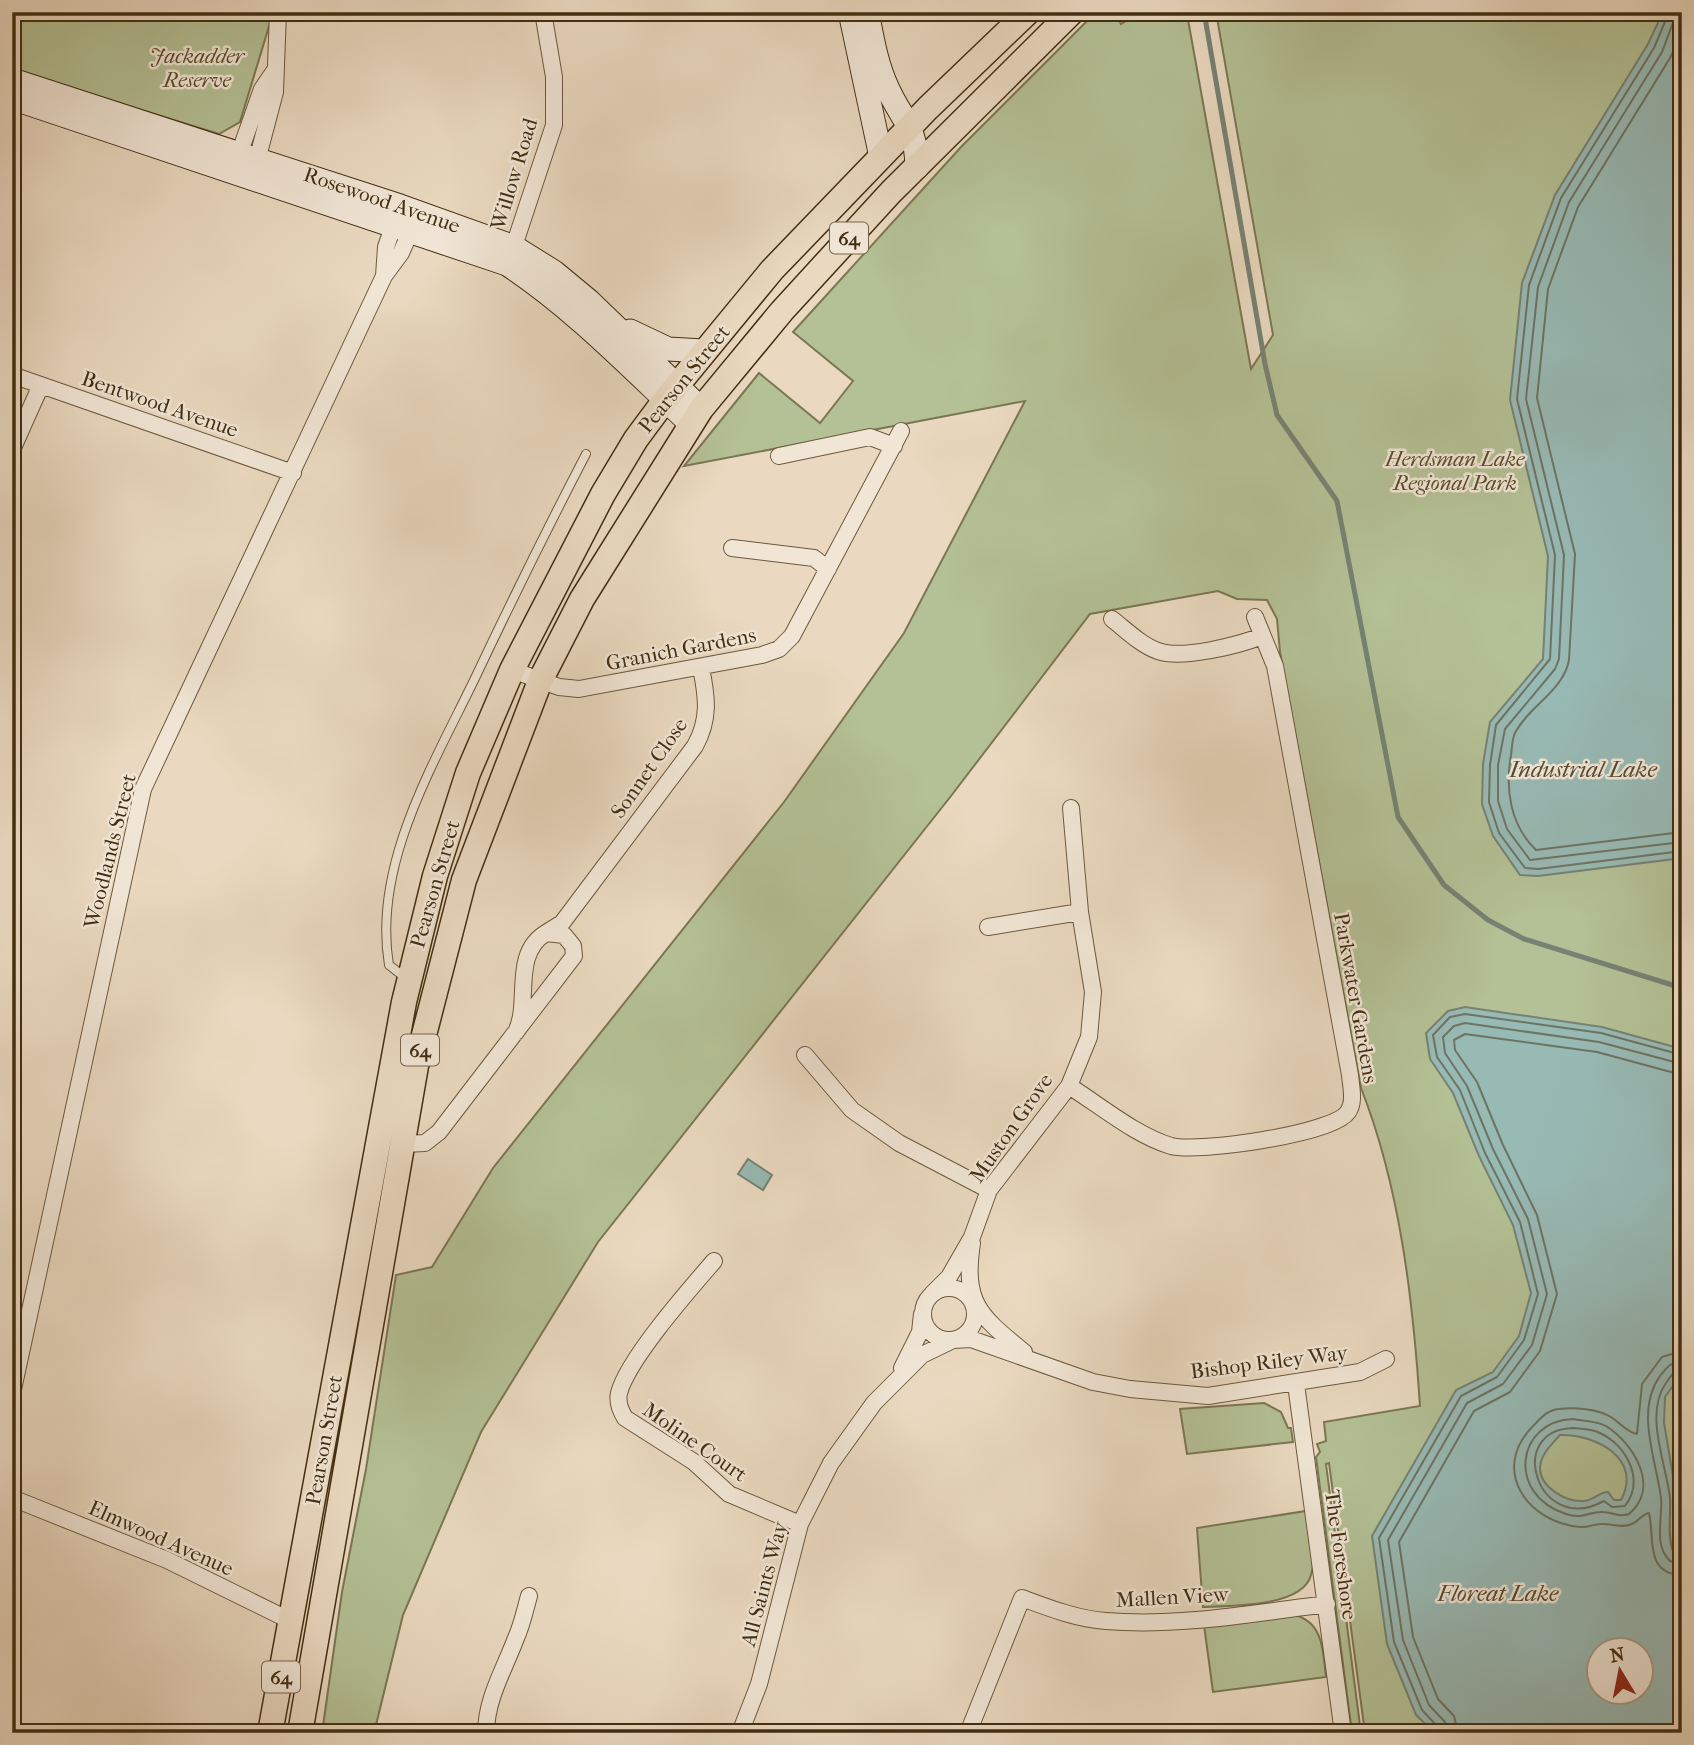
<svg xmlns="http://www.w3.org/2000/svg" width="1694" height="1745" font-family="'IM FELL French Canon',serif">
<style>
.green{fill:#b4c095;stroke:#7b7753;stroke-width:2;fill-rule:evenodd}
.water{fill:#98bab5;stroke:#768273;stroke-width:2;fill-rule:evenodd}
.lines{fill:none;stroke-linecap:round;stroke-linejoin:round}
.shore{stroke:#6d7463;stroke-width:2}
.stream{stroke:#768273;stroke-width:5}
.service-casing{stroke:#6c593d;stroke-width:10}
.minor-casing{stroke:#6c593d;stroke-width:18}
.secondary-casing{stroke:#422e11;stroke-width:25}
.primary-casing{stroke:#422e11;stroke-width:27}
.service{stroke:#f1e6d6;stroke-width:8}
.minor{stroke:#f1e6d6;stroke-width:16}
.secondary{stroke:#f1e6d6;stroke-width:23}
.primary{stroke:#ead9c0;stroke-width:24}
.labels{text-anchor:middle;stroke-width:5;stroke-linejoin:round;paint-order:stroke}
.shield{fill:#f1e6d6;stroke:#76654c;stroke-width:2}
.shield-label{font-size:19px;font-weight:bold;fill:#422e11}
.park-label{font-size:21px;font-style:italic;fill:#594b2b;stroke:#f1e6d6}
.street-label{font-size:21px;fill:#422e11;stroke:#f1e6d6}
.water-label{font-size:23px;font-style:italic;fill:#534a32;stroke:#f1e6d6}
</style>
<rect width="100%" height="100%" fill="#ead9c0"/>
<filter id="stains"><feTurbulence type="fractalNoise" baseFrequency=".00286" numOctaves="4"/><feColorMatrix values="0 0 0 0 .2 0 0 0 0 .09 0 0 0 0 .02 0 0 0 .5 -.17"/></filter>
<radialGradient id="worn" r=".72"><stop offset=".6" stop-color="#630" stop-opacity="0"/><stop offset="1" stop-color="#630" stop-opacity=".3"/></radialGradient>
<!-- green -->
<path class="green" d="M 12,12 L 269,12 L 270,23 L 240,122 L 219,134 L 12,70 Z
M 1096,12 L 1115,12 L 1121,24 L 1140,12 L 1187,14 L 1251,369 L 1273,335 L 1216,12 L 1682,12 L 1682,1733 L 1365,1733 L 1329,1463 L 1326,1464 L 1361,1733 L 1352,1733 L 1316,1457 L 1320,1452 L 1317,1444 L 1326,1441 L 1324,1422 L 1420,1406 C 1413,1300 1400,1187 1361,1088 L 1280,652 L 1277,619 L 1267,600 L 1237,599 L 1218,591 L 1090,614 L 951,796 L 598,1242 L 481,1432 L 403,1615 L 374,1733 L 322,1733 L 342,1592 L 366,1469 L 396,1275 L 432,1267 L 493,1168 L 784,802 L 904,633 L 1025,401 L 684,466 L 759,373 L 820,423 L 853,381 L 793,332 L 961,147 ZM 1600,1650 L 1642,1650 L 1642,1692 L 1600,1692 Z
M 1264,1403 L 1281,1412 L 1288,1428 L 1291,1428 L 1293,1442 L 1187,1454 L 1180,1409 Z
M 1306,1511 C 1309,1530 1317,1556 1311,1575 C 1303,1607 1231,1606 1203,1607 L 1197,1528 Z
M 1295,1615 C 1324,1623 1323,1652 1326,1677 L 1213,1692 L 1204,1625 Z"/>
<!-- water -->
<path class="water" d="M 1663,12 L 1682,12 L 1682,858 L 1538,876 L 1520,875 L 1493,836 L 1482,804 L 1483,764 L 1490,722 L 1543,659 L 1548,556 L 1510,400 L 1522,283 L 1555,195 L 1648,44 Z
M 1465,1007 L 1602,1027 L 1682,1049 L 1682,1373 L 1665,1397 L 1664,1423 L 1677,1500 L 1675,1534 L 1682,1564 L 1682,1733 L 1435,1733 L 1416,1715 L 1387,1644 L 1372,1536 L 1456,1390 L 1493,1372 L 1519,1336 L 1531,1293 L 1513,1225 L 1479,1156 L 1453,1093 L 1430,1059 L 1426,1033 L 1448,1011 ZM 1560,1435 C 1596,1434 1643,1459 1621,1500 L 1614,1500 L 1608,1492 C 1599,1492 1593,1501 1583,1501 C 1566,1502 1539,1487 1540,1467 C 1541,1454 1552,1444 1560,1435 ZM 1600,1650 L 1642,1650 L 1642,1692 L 1600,1692 Z
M 748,1159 L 772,1175 L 763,1190 L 738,1174 Z"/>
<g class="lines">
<!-- shore -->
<path class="shore" d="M 1669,12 L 1654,48 L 1561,198 L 1529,285 L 1517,399 L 1555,555 L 1550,659 L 1496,725 L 1490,765 L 1489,802 L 1499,833 L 1525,868 L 1538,869 L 1682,851
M 1677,12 L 1662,52 L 1569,202 L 1538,287 L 1526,399 L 1564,555 L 1559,659 L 1555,669 L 1505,729 L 1498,765 L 1498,801 L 1507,829 L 1530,860 L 1682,842
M 1682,34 L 1670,58 L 1578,207 L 1548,289 L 1537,398 L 1575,554 L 1569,660 C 1564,690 1528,707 1515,733 C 1512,739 1512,748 1511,755 C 1505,789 1510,825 1536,850 L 1682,832
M 1682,1351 L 1662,1357 L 1642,1384 L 1637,1434 C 1628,1433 1620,1423 1611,1417 C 1598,1409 1574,1407 1559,1409 C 1547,1410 1541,1418 1533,1426 C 1490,1470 1527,1522 1580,1527 C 1588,1528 1593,1524 1601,1524 C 1612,1523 1621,1529 1632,1524 C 1639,1521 1642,1514 1649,1513 C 1655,1537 1644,1574 1682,1575
M 1682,1361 C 1671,1362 1667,1367 1660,1376 C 1635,1411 1656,1458 1661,1498 C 1663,1519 1653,1545 1670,1561 L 1682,1564
M 1682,1370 C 1673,1371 1671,1376 1666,1383 C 1644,1414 1666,1463 1670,1498 C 1671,1517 1667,1533 1673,1552 L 1682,1556
M 1573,1419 C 1583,1421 1597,1421 1606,1426 C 1633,1443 1661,1487 1629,1514 C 1618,1518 1613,1512 1603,1512 C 1589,1511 1584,1520 1566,1514 C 1506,1495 1516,1421 1573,1419 Z
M 1573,1428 C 1581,1429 1592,1429 1600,1433 C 1627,1446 1645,1480 1625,1506 L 1612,1507 L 1604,1501 C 1538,1537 1504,1430 1573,1428 Z
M 1439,1733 L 1437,1726 L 1422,1710 L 1394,1642 L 1379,1538 L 1461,1396 L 1497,1377 L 1524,1340 L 1538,1294 L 1520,1222 L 1485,1153 L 1460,1090 L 1437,1057 L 1433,1035 L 1450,1017 L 1465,1014 L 1601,1033 L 1682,1055
M 1448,1733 L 1445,1722 L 1429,1705 L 1403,1640 L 1388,1540 L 1467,1403 L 1503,1384 L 1532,1345 L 1547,1294 L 1528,1219 L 1493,1149 L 1467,1086 L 1445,1053 L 1443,1037 L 1454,1026 L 1465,1023 L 1599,1042 L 1682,1064
M 1458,1733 L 1454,1716 L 1438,1699 L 1413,1637 L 1399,1542 L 1474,1411 L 1510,1392 L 1540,1351 L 1557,1294 L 1537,1215 L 1503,1145 L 1477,1082 L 1455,1050 L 1454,1040 L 1465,1034 L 1597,1052 L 1682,1075"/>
<!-- stream -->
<path class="stream" d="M 1204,12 L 1265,364 L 1277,415 L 1337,501 L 1398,817 L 1444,885 L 1488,920 L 1524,939 L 1682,988"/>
<!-- service casing -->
<g class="service-casing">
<path id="service" d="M 407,979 L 389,965 C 372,864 435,762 477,674 C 512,600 548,527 586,454"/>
</g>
<!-- minor casing -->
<g class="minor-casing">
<path id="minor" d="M 236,163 L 262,89 L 275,70
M 255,168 L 275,92 L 278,12
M 511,255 L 554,125 L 554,77 L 543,12
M 384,276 L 386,247 L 396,218
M 12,375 L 293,473
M 12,450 L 41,385
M 779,456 L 870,437 L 894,446
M 732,548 L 814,558 L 828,569
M 1112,619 C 1126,630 1141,645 1158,651 C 1182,660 1239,645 1262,636
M 512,670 L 559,687 L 579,689 L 762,655 L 779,649 L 792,636 L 901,431
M 988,927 L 1080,912
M 546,933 L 562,923 L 695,746 C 710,719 707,697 701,668
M 805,1055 L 852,1110 L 899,1143 L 989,1190
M 1069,1086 C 1101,1106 1135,1135 1171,1146 C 1198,1153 1333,1134 1348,1112 C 1355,1102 1351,1087 1350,1075 L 1275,666 L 1255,617
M 403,1144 L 425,1143 L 439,1132 C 484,1073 529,1015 574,956 L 573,946 L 564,935 L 546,933 C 511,954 531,1003 516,1032
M 972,1243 C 963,1304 980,1316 1024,1352
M 714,1261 C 689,1290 628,1359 619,1393 C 617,1402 620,1410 625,1418 L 694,1462 L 729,1494 L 800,1524
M923 1314a26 26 0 1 1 52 0a26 26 0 1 1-52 0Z
M 932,1294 L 949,1277 L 972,1237 L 989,1190 L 1069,1086 L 1089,1037 L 1093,992 L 1080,912 L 1071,808
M 902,1368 L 920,1332 L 922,1314
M 1296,1384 L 1343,1733
M 12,1394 L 143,789 L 384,276 L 401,253 L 414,223
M 12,1498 L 167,1560 L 291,1621
M 486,1733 C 486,1699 504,1670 516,1638 C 522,1625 525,1610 529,1596
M 740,1733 L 759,1684 L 800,1524 L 831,1463 L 874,1403 L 922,1355 L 953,1340 L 971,1339 L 1093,1382 L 1130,1389 L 1208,1396 L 1360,1372 L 1386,1359
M 968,1733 L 1022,1598 C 1049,1608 1077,1619 1106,1621 C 1178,1627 1255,1613 1327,1604"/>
</g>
<!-- secondary casing -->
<g class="secondary-casing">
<path id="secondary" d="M 850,12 L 881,157
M 867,12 C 872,37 876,63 887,87 C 902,121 916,125 917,167
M 12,80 L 400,206 L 514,247 L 554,272 L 589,301 L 701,409
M 12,98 L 507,264 C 575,309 631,368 690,423
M 630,331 L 668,349 L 704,351"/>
</g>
<!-- primary casing -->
<g class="primary-casing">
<path id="primary" d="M 270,1733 L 404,1002 L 435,876 L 468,773 L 512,670 L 603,494 L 636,439 L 665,400 L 772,270 L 928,108 L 1028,12
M 300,1733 L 416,1066 L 464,880 L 540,681 L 582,599 L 701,409 L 782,311 L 891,192 L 1072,12"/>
</g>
<!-- service -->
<use href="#service" class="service"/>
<!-- minor -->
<use href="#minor" class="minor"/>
<!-- secondary -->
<use href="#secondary" class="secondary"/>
<!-- primary -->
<use href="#primary" class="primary"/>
</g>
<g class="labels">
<!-- shield labels -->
<g class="shield">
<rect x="830" y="222.5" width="38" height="31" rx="5"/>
<rect x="401" y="1034.5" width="38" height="31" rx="5"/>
<rect x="262" y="1661.5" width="38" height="31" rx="5"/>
</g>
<g class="shield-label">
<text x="849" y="245">64</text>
<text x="420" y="1057">64</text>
<text x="281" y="1684">64</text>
</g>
<!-- park labels -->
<g class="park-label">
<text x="197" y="63">Jackadder<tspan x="197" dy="24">Reserve</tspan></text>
<text x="1455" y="466">Herdsman Lake<tspan x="1455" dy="24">Regional Park</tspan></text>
</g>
<!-- street labels -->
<g class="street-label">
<text transform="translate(514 174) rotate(-73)" y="7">Willow Road</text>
<text transform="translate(382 200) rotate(19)" y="7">Rosewood Avenue</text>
<text transform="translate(684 379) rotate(-51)" y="7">Pearson Street</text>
<text transform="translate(160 404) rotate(19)" y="7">Bentwood Avenue</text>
<text transform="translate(681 649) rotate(-11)" y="7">Granich Gardens</text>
<text transform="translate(649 768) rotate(-55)" y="7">Sonnet Close</text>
<text transform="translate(110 851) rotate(-76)" y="7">Woodlands Street</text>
<text transform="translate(435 884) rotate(-74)" y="7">Pearson Street</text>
<text transform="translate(1356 998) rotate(80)" y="7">Parkwater Gardens</text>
<text transform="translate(1011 1128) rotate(-55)" y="7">Muston Grove</text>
<text transform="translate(1269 1362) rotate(-7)" y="7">Bishop Riley Way</text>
<text transform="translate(324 1440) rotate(-80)" y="7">Pearson Street</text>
<text transform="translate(695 1442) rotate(35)" y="7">Moline Court</text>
<text transform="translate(161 1538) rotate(24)" y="7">Elmwood Avenue</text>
<text transform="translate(1341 1555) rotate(82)" y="7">The Foreshore</text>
<text transform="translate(764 1584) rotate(-75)" y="7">All Saints Way</text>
<text transform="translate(1172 1597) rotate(-3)" y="7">Mallen View</text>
</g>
<!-- water labels -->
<g class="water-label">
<text x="1583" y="777">Industrial Lake</text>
<text x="1498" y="1601">Floreat Lake</text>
</g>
</g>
<!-- margin -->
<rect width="1694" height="1745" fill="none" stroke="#ead9c0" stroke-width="42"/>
<rect x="14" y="14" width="1666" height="1717" fill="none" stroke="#422e11" stroke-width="3.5"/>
<rect x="21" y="21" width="1652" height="1703" fill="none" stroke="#422e11" stroke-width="2"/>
<!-- north arrow -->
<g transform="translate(1620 1671) rotate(350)"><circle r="33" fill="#f1e6d6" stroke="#ab9c87" stroke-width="2"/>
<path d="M0-5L12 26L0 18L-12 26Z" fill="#8f2418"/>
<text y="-10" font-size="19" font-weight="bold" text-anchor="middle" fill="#422e11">N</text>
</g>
<rect width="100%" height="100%" filter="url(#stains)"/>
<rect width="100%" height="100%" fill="url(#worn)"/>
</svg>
